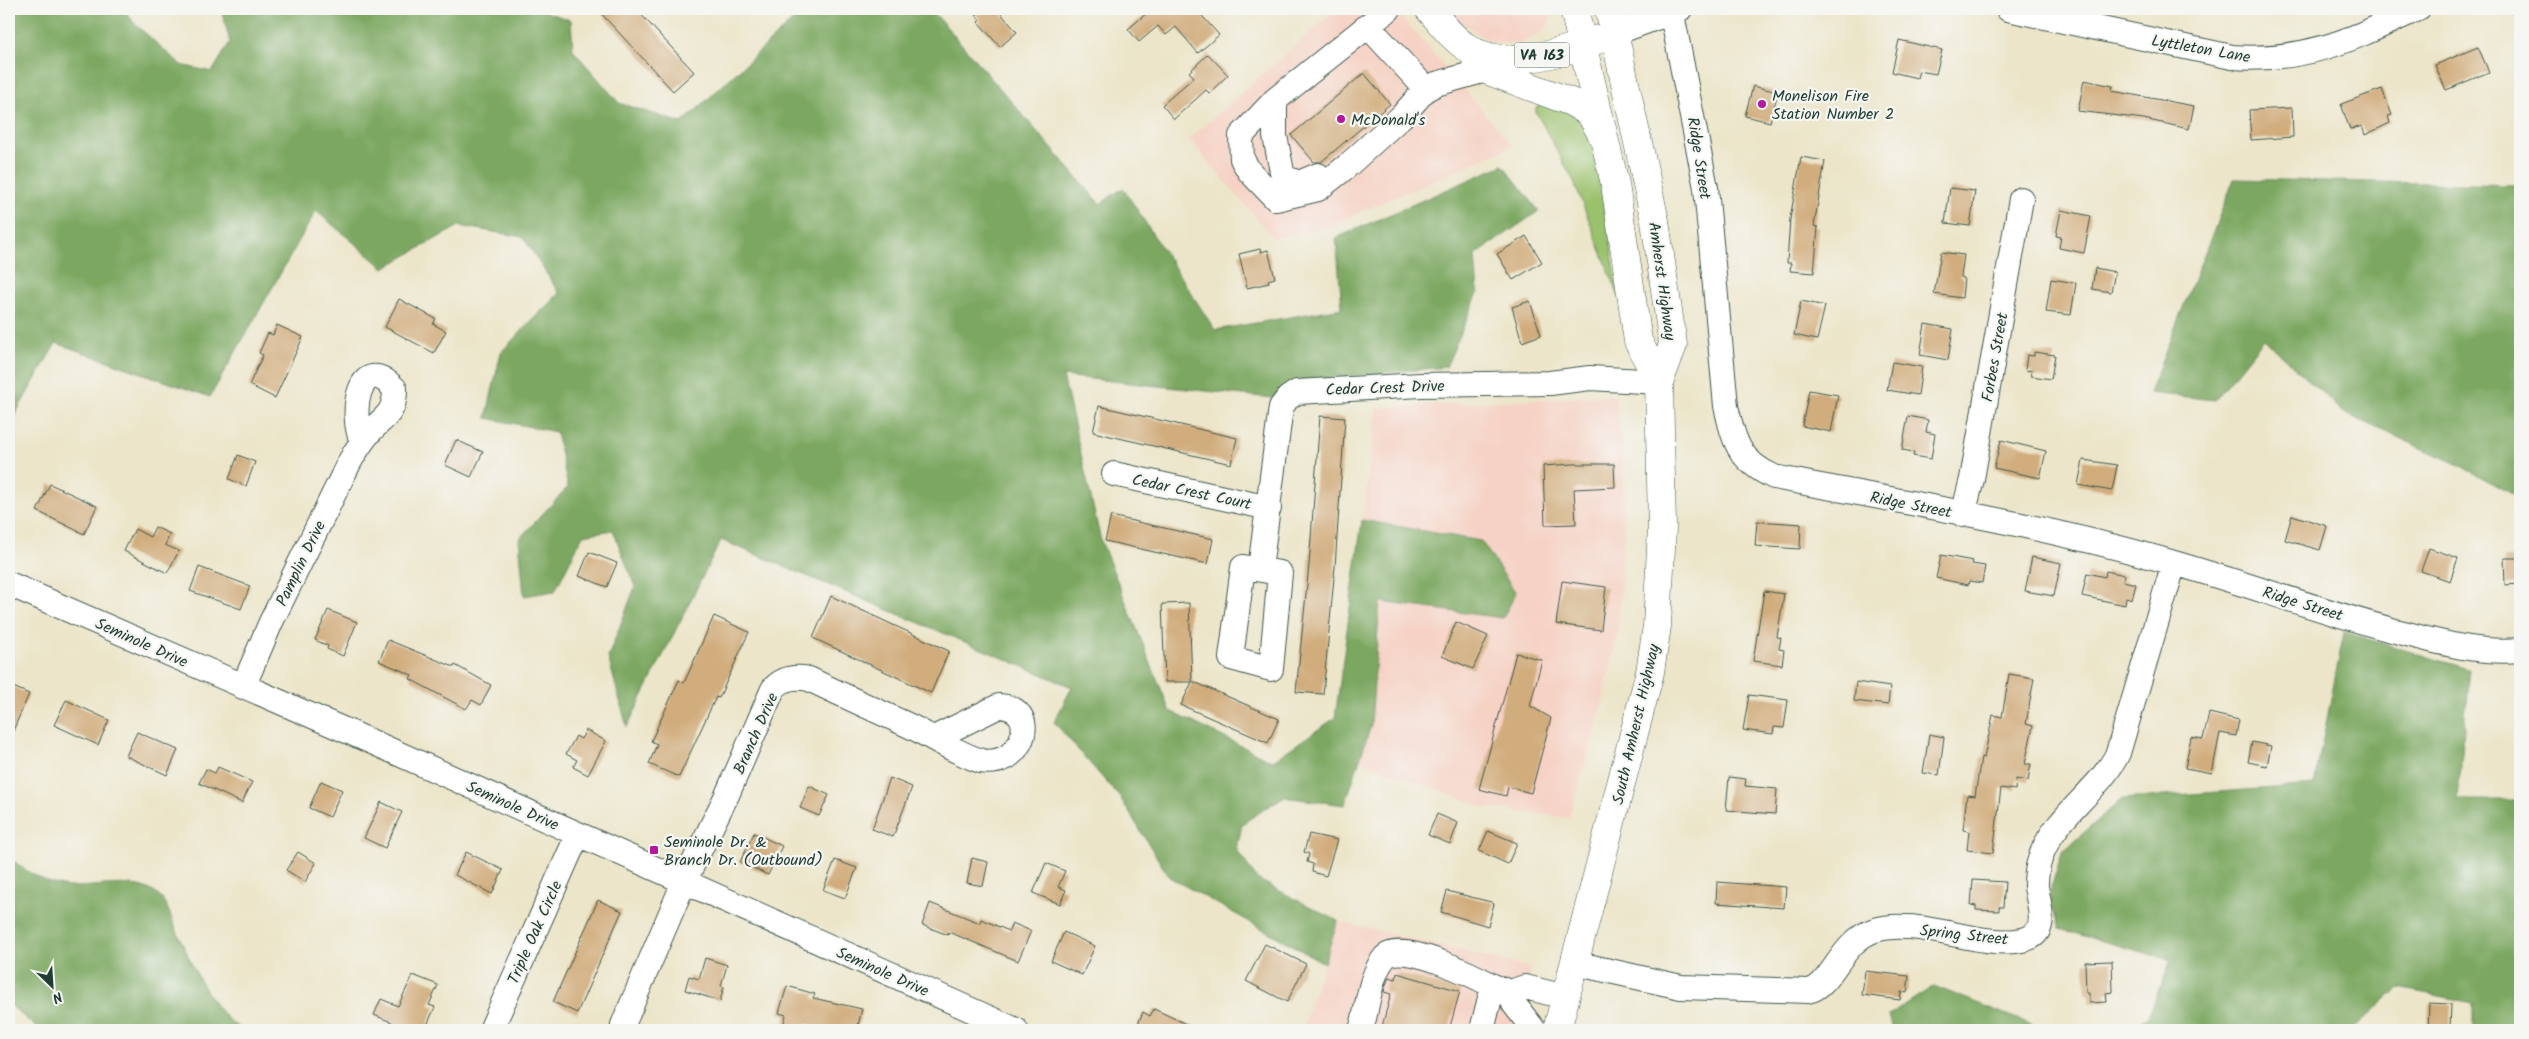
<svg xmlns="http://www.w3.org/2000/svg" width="2529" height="1039" font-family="Kalam,sans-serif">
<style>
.built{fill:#f6d2c4}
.green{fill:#9ac16c;stroke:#5c7f50}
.forest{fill:#7ba760;stroke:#4d724a}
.building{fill:#d1ad7e}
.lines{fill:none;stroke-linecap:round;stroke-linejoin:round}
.minor-casing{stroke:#3e564a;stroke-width:26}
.major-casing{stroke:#3e564a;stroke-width:29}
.minor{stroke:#fff;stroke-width:24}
.major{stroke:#fff;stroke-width:28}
.poi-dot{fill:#b5179e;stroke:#f6f6f2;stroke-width:2}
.labels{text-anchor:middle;stroke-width:4.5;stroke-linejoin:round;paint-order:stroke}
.shield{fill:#f6f6f2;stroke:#60746d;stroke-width:1}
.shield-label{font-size:15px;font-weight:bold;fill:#1f3d34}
.street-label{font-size:16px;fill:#1f3d34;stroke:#f6f6f2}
.poi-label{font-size:16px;fill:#1f3d34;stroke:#f6f6f2;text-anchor:start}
</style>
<rect width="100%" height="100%" fill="#f6f6f2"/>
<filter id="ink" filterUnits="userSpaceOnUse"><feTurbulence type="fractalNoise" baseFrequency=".02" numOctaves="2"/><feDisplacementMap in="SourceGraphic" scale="10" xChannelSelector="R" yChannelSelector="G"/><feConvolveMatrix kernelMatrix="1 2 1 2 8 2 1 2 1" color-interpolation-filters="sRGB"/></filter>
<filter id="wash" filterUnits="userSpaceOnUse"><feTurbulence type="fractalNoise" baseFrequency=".0096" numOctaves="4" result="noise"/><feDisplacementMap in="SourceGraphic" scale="20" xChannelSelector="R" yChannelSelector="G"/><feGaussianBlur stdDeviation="1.12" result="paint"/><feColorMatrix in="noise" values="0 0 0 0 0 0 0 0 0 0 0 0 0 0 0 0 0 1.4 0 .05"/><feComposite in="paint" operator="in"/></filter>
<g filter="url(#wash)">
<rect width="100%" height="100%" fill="#ece5c9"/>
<!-- built -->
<path class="built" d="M 1337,9 L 1395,9 L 1513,146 L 1326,227 L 1273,238 L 1189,139 Z
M 1452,9 L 1551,9 L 1553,16 L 1542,33 L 1519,44 L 1491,42 L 1458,20 Z
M 1615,395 L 1623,454 L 1624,534 L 1618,631 L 1602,707 L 1569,818 L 1484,807 L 1360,761 L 1371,725 L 1380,602 L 1503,618 L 1481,541 L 1362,520 L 1377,408 Z
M 1338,921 L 1531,968 L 1515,1030 L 1302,1030 Z"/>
<!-- green -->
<path class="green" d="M 1544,103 L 1573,108 L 1594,141 L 1619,297 L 1574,182 L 1536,112 L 1536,108 Z"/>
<!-- forest -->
<path class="forest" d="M 9,9 L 124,9 L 135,24 L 181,65 L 212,72 L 230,42 L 221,9 L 537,9 L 571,20 L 573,50 L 619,103 L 682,123 L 805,9 L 931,9 L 1100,204 L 1123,188 L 1215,330 L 1342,308 L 1336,238 L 1503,165 L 1539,211 L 1475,255 L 1478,293 L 1446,367 L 1295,381 L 1272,398 L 1063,376 L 1101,541 L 1170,711 L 1272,761 L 1335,718 L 1362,520 L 1481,541 L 1516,593 L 1503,618 L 1380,602 L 1371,725 L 1345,805 L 1283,797 L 1242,824 L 1237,850 L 1257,879 L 1338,921 L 1324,963 L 1169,877 L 1121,799 L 1054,722 L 1072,687 L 721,540 L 627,727 L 608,657 L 635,587 L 613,530 L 583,535 L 555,591 L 524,596 L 519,539 L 568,487 L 556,432 L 486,418 L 501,352 L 559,293 L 523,237 L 459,226 L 384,268 L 316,211 L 210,397 L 56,343 L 9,425 Z
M 2234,179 L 2520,185 L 2520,498 L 2457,464 L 2344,413 L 2264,339 L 2215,400 L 2149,393 Z
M 2344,632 L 2469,669 L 2458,800 L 2520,800 L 2520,1030 L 2473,1030 L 2473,1003 L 2399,988 L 2356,1026 L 2340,1030 L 2128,1030 L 2148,1017 L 2171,960 L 2059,929 L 2049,895 L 2062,852 L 2122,799 L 2314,785 Z
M 9,857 C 23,869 42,882 62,886 C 92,891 137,873 161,898 C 168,905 172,921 176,929 C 192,964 209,1009 242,1030 L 39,1030 L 9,1004 Z
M 1934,986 L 2045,1030 L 1893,1030 L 1889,1015 Z"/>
<g id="blocks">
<!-- building -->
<path class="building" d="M 597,9 L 636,9 L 694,72 L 673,91 Z
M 984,9 L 997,9 L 1017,32 L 1000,47 L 978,22 L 980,20 L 976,15 Z
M 1143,9 L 1196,9 L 1219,35 L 1198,53 L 1176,27 L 1166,35 L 1158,26 L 1139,42 L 1128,29 L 1147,13 Z
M 1899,40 L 1942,50 L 1936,74 L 1919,71 L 1917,78 L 1892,72 Z
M 2478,47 L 2489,72 L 2446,90 L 2435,65 Z
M 1208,54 L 1228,75 L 1209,93 L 1206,90 L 1174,119 L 1162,105 L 1194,77 L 1189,72 Z
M 1364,73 L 1390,104 L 1321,162 L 1314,162 L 1291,135 Z
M 2084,80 L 2113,86 L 2112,91 L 2194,106 L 2189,129 L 2144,119 L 2078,111 Z
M 1753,86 L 1778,92 L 1770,122 L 1745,116 Z
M 2382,89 L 2392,115 L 2388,116 L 2390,123 L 2365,135 L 2362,126 L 2350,130 L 2341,104 Z
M 2292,108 L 2293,137 L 2251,140 L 2249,110 Z
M 1801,157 L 1825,161 L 1814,226 L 1818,227 L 1814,273 L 1790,271 L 1791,263 L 1787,263 L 1790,219 Z
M 1950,188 L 1975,191 L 1970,226 L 1945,223 Z
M 2061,210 L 2091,216 L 2084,253 L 2059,248 L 2061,237 L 2056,236 Z
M 1526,236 L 1542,262 L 1513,280 L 1497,254 Z
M 1260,249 L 1261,252 L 1268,250 L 1275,278 L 1268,280 L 1269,283 L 1247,288 L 1239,254 Z
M 1941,252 L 1964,255 L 1961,277 L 1964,278 L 1962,298 L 1934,294 Z
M 2095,268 L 2115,272 L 2111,292 L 2092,289 Z
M 2051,279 L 2076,283 L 2071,315 L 2046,312 Z
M 399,299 L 436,319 L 433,324 L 446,331 L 434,353 L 385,327 Z
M 1530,301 L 1541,335 L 1522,342 L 1512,307 Z
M 1801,301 L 1825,306 L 1817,340 L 1794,335 Z
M 1925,324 L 1953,329 L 1948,360 L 1920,355 Z
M 277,325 L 303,337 L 275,398 L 249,385 L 263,355 L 259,353 L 268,333 L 273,335 Z
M 2034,352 L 2055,355 L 2051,379 L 2031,376 L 2032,371 L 2025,370 L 2027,355 L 2034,356 Z
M 1892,362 L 1922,367 L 1918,395 L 1887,390 Z
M 1809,390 L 1838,395 L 1831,432 L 1802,426 Z
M 1099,406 L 1237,438 L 1231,464 L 1093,432 Z
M 1320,416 L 1345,418 L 1335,567 L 1323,694 L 1296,692 L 1309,565 Z
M 1908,416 L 1928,420 L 1926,432 L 1935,434 L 1931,459 L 1913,456 L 1914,452 L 1902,450 Z
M 456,440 L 483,452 L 471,477 L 445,465 Z
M 2001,440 L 2046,451 L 2040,478 L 1994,468 Z
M 238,455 L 255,462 L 246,486 L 229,479 Z
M 2083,460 L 2117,465 L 2112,491 L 2078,485 Z
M 1573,464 L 1614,464 L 1615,487 L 1574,489 L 1576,524 L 1545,525 L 1543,466 Z
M 50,484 L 97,506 L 84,534 L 37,511 Z
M 2292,515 L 2327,526 L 2320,550 L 2285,540 Z
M 1111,516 L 1213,539 L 1208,564 L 1105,541 Z
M 1757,521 L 1801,524 L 1800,549 L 1755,546 Z
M 155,527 L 170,534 L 165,545 L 179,551 L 167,573 L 124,551 L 135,529 L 150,537 Z
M 2429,548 L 2458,558 L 2450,581 L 2421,571 Z
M 589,552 L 617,563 L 607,587 L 579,576 Z
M 1941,555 L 1973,561 L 1972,564 L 1985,566 L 1982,583 L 1969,581 L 1968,585 L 1936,578 Z
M 2032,557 L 2061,563 L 2054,596 L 2025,591 Z
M 2504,558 L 2520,558 L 2520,584 L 2505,585 Z
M 199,567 L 250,586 L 241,609 L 190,591 Z
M 2106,571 L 2125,575 L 2123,581 L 2136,584 L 2132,599 L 2126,597 L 2125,605 L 2082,596 L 2087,573 L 2105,577 Z
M 1562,581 L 1606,587 L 1601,630 L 1556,624 Z
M 1764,591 L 1784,594 L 1777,637 L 1781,638 L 1779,649 L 1784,650 L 1782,665 L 1753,661 Z
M 831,596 L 949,651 L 931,693 L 813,638 Z
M 1189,603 L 1192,681 L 1279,719 L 1268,743 L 1181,705 L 1192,682 L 1165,682 L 1162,604 Z
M 328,610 L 357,622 L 343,656 L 327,649 L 328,646 L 315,640 Z
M 714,616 L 749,632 L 719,698 L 716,697 L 679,777 L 649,764 L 657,744 L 651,741 L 679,680 L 684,683 Z
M 1456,622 L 1488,636 L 1473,669 L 1442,656 Z
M 388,640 L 454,667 L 455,665 L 491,685 L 481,705 L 472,700 L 466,709 L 410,679 L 412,675 L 379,661 Z
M 1516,653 L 1542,660 L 1530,706 L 1551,718 L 1531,793 L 1508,787 L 1506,796 L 1479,789 Z
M 2009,674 L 2034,678 L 2026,724 L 2033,726 L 2025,764 L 2031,764 L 2028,781 L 2016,779 L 2015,790 L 2001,788 L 1993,853 L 1967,850 L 1969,831 L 1963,830 L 1967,795 L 1975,796 L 1981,757 L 1984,758 L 1993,715 L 2002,717 Z
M 1856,682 L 1890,687 L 1888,705 L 1854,701 Z
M 9,685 L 29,694 L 9,740 Z
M 1749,695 L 1788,700 L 1784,728 L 1774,727 L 1773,734 L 1743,730 Z
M 66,700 L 109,720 L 98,745 L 54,725 Z
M 2209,713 L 2239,720 L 2236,736 L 2220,733 L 2212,773 L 2185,768 L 2191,737 L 2203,739 Z
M 586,730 L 606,741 L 588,775 L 573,767 L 577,760 L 566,754 L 576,736 L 581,739 Z
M 137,732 L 178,750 L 167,775 L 126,756 Z
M 1929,734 L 1944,737 L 1939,775 L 1923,773 Z
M 2252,742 L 2271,746 L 2267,766 L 2248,762 Z
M 218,767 L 252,782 L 242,803 L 199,783 L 206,769 L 215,773 Z
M 1729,777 L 1746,779 L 1745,786 L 1777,789 L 1775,814 L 1726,810 Z
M 890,778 L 912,787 L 893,837 L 872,829 Z
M 321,781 L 342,790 L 330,817 L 309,808 Z
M 809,786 L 829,795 L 819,816 L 800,808 Z
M 381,802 L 402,812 L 385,848 L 364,838 Z
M 1437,814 L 1458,823 L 1450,844 L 1428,835 Z
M 1488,831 L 1517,843 L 1508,864 L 1479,851 Z
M 754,833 L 782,846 L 768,875 L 740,862 Z
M 1309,834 L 1337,840 L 1326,876 L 1312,872 L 1313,864 L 1307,862 L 1309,854 L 1304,852 Z
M 298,852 L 316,863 L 305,882 L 286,870 Z
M 466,852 L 503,870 L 492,894 L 455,875 Z
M 972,858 L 988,862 L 983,886 L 967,883 Z
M 835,860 L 857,868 L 845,898 L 823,890 Z
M 1046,863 L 1065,871 L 1058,887 L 1066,890 L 1060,904 L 1033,893 Z
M 1973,880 L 2005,882 L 2003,907 L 1999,907 L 1999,911 L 1976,910 L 1976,906 L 1971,905 Z
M 1717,882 L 1786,887 L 1784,908 L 1716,903 Z
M 1447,891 L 1491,902 L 1494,904 L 1488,926 L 1441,912 Z
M 598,900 L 622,911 L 577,1013 L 553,1002 Z
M 930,903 L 980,923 L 981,919 L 1009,931 L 1012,923 L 1031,931 L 1018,961 L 949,932 L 948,935 L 922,925 Z
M 1064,932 L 1095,946 L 1082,975 L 1051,961 Z
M 1265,944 L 1306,964 L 1287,1002 L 1246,981 Z
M 705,958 L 727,965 L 721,986 L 724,987 L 720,1001 L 685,990 L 689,976 L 699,979 Z
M 2112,961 L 2113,992 L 2106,993 L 2107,1002 L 2089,1003 L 2089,993 L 2086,993 L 2085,962 Z
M 1865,971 L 1909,976 L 1907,993 L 1901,992 L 1900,1000 L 1862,995 Z
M 1397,973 L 1460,991 L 1449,1030 L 1381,1030 L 1391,994 L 1384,992 L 1385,987 L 1389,977 L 1396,979 Z
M 413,975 L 438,985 L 429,1005 L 435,1007 L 425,1030 L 411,1030 L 374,1015 L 381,999 L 398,1006 Z
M 787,986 L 815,994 L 813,998 L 862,1009 L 857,1030 L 835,1030 L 806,1024 L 804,1030 L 782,1030 L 786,1015 L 779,1013 Z
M 2429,1003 L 2451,1004 L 2450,1030 L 2428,1030 Z
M 1154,1009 L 1199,1030 L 1144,1030 L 1137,1026 L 1143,1012 L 1150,1016 Z"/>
</g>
</g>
<g filter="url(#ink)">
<use href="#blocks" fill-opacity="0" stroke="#3e564a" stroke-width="1"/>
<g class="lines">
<!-- minor casing -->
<g class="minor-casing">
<path id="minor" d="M 1389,9 L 1275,100 L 1241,136 L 1242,159 L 1249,171 L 1276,199 L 1318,189 L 1346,167 L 1401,117 L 1426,89 L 1436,84 L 1486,70 L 1496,58
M 1671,9 L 1706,188 L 1726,406 C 1734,442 1739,461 1774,477 C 1908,503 2043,525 2174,563 C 2247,584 2318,610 2392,630 C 2434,641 2476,654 2520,650
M 2008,9 L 2232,57 C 2308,62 2352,39 2418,9
M 1368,26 L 1426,89
M 1615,33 L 1680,9
M 1275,100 L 1275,136 L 1283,177 L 1299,183 L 1318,175
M 1114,474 L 1269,508
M 1963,515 L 1972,479 L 2021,199
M 1243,567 L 1280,573 L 1271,669 L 1231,658 Z
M 1260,569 L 1281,407 L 1288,398 L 1297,392 L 1421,385 L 1550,383 L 1590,378 L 1659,382
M 9,584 L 379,745 L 1016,1030
M 243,687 L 271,622 L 349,463 C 355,452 361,442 369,433 C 384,416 395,415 395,389 C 359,350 349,414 362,441
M 1574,963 L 1681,987 L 1808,991 C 1832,987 1840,941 1875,930 C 1918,916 1985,951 2026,939 C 2050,932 2038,903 2036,886 C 2036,877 2037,868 2040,859 C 2052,818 2100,791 2118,753 L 2174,563
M 623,1025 L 684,882 L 727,795 L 773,689 C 783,678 794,676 809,679 C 844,696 880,712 916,729 C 936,740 959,754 981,761 C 990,763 999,761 1007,757 C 1029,742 1032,707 999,706 L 934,738
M 491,1030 L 578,834
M 1361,1030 C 1368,1008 1369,976 1385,957 C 1401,940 1475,976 1493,986
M 1482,1030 L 1493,986 L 1507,991
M 1534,1030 L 1514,1004 L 1510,992 L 1525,987 L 1565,997"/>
</g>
<!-- major casing -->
<g class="major-casing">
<path id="major" d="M 1429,9 C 1441,23 1451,37 1466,47 C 1503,72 1561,53 1599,39
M 1574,9 L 1615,184 L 1638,341 L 1659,382
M 1475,57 L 1486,70 L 1571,102 L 1590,113 L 1601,133
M 1557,1030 L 1650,672 L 1657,626 L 1662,528 L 1659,382 L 1673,345 L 1655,221 L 1609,9"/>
</g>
<!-- minor -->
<use href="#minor" class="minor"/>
<!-- major -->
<use href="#major" class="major"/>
</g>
</g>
<!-- markers -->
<g class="poi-dot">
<circle cx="1762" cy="104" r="5"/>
<circle cx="1341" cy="119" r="5"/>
<rect x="649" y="845" width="10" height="10" rx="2.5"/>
</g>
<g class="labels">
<!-- shield labels -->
<rect class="shield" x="1514.5" y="42.5" width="55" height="25" rx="4"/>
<g class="shield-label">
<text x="1542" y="60">VA 163</text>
</g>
<!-- street labels -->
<g class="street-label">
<text transform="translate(2201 48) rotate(10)" y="6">Lyttleton Lane</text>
<text transform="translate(1700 158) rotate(81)" y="6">Ridge Street</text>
<text transform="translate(1663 281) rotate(82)" y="6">Amherst Highway</text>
<text transform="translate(1994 357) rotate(-80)" y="6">Forbes Street</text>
<text transform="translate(1385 387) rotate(-2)" y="6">Cedar Crest Drive</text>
<text transform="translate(1192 491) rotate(12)" y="6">Cedar Crest Court</text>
<text transform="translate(1911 504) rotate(11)" y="6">Ridge Street</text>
<text transform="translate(300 563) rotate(-64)" y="6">Pamplin Drive</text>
<text transform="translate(2303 603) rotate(17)" y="6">Ridge Street</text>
<text transform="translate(142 642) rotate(24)" y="6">Seminole Drive</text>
<text transform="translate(1635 724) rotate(-77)" y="6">South Amherst Highway</text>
<text transform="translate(755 733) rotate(-66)" y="6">Branch Drive</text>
<text transform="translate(513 805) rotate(24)" y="6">Seminole Drive</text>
<text transform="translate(534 932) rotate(-66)" y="6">Triple Oak Circle</text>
<text transform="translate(1964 934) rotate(6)" y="6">Spring Street</text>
<text transform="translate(883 971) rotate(24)" y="6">Seminole Drive</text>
</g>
<!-- poi labels -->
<g class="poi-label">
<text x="1772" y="101">Monelison Fire<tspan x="1772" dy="18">Station Number 2</tspan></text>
<text x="1351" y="125">McDonald's</text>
<text x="664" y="847">Seminole Dr. &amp;<tspan x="664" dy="18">Branch Dr. (Outbound)</tspan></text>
</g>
</g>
<!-- margin -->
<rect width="2529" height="1039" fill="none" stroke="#f6f6f2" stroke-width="30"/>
<!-- north arrow -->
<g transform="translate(52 986) rotate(155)" stroke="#f6f6f2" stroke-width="4" paint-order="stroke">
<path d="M0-4L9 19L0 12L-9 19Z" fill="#1f3d34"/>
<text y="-8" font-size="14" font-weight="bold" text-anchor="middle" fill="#1f3d34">N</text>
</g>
</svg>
